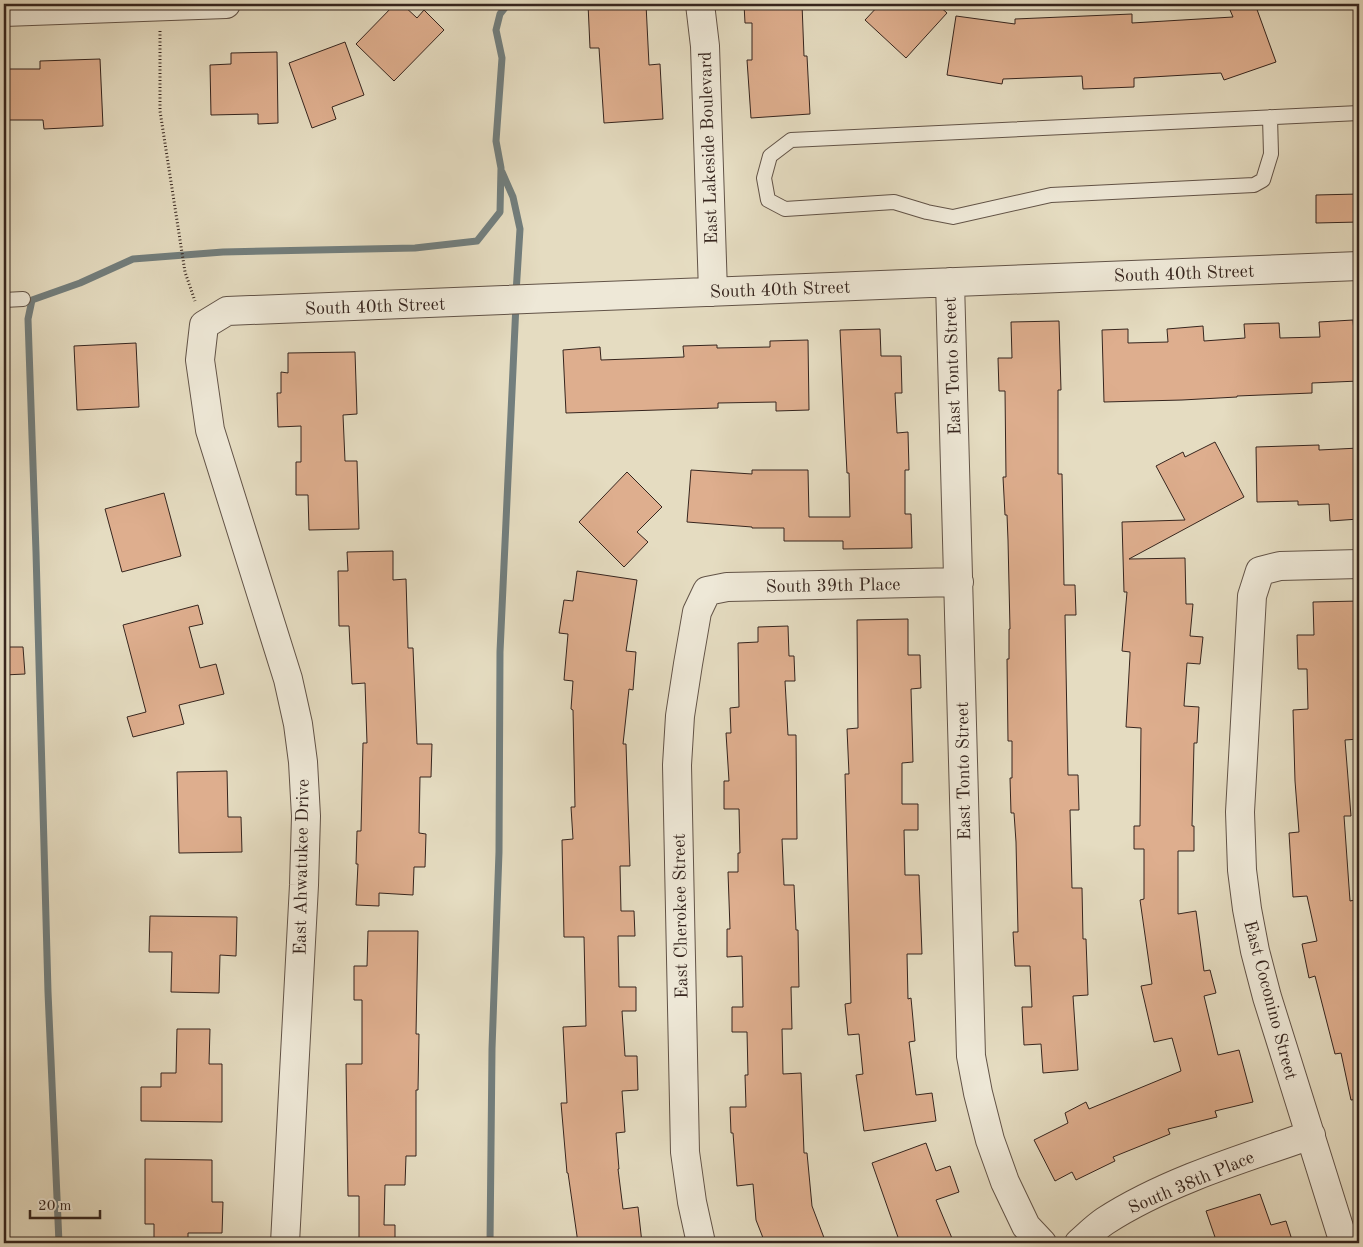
<svg xmlns="http://www.w3.org/2000/svg" width="1363" height="1247" font-family="'Old Standard TT',serif">
<style>
.lines{fill:none;stroke-linecap:round;stroke-linejoin:round}
.stream{stroke:#727e7d;stroke-width:7}
.building{fill:#deae8e;stroke:#36251e}
.service-casing{stroke:#625347;stroke-width:16}
.minor-casing{stroke:#625347;stroke-width:30}
.path{stroke:#36251e;stroke-width:3;stroke-dasharray:1 2.5;stroke-linecap:butt}
.service{stroke:#eee8d7;stroke-width:14}
.minor{stroke:#eee8d7;stroke-width:28}
.labels{text-anchor:middle;stroke-width:4;stroke-linejoin:round;paint-order:stroke}
.street-label{font-size:18px;fill:#36251e;stroke:#eee8d7}
</style>
<rect width="100%" height="100%" fill="#e5dcc1"/>
<filter id="stains"><feTurbulence type="fractalNoise" baseFrequency=".004" numOctaves="4"/><feColorMatrix values="0 0 0 0 .2 0 0 0 0 .09 0 0 0 0 .02 0 0 0 .5 -.17"/></filter>
<radialGradient id="worn" r=".72"><stop offset=".6" stop-color="#630" stop-opacity="0"/><stop offset="1" stop-color="#630" stop-opacity=".3"/></radialGradient>
<g class="lines">
<!-- stream -->
<path class="stream" d="M 502,172 L 513,197 L 520,229 L 516,293
M 59,1243 L 48,992 L 36,552 L 28,319 L 32,300 L 80,283 L 133,259 L 223,252 L 415,248 L 477,241 L 500,212 L 501,168 L 496,141 L 502,58 L 496,30 L 500,14 L 508,4
M 490,1243 L 492,1049 L 499,852 L 500,652 L 516,304"/>
</g>
<!-- building -->
<path class="building" d="M 395,4 L 402,4 L 417,18 L 424,10 L 444,30 L 394,81 L 356,44 Z
M 588,4 L 646,4 L 649,65 L 660,64 L 663,119 L 604,123 L 599,48 L 590,48 Z
M 744,4 L 802,4 L 804,56 L 807,56 L 810,114 L 751,118 L 747,60 L 752,60 L 752,23 L 745,23 Z
M 880,4 L 937,4 L 947,13 L 906,58 L 865,20 Z
M 1247,4 L 1255,4 L 1276,62 L 1224,80 L 1221,73 L 1134,78 L 1134,87 L 1083,89 L 1082,76 L 1003,79 L 1002,84 L 947,75 L 956,16 L 1015,24 L 1015,19 L 1132,14 L 1132,23 L 1233,17 L 1230,10 Z
M 345,42 L 364,95 L 332,107 L 336,119 L 312,128 L 289,63 Z
M 277,52 L 278,123 L 258,124 L 258,114 L 211,115 L 210,65 L 231,64 L 231,53 Z
M 100,59 L 103,126 L 44,129 L 43,120 L 4,120 L 4,69 L 40,69 L 40,61 Z
M 1359,194 L 1359,222 L 1316,223 L 1316,195 Z
M 1353,320 L 1354,333 L 1359,333 L 1359,381 L 1312,383 L 1312,393 L 1237,396 L 1237,397 L 1182,400 L 1104,402 L 1102,330 L 1128,329 L 1128,343 L 1168,342 L 1167,329 L 1203,326 L 1204,341 L 1245,338 L 1244,324 L 1279,323 L 1280,338 L 1320,337 L 1319,322 Z
M 1059,321 L 1061,390 L 1058,390 L 1058,474 L 1062,474 L 1064,585 L 1075,585 L 1076,615 L 1065,615 L 1068,775 L 1078,775 L 1079,810 L 1070,810 L 1072,888 L 1082,888 L 1083,939 L 1086,939 L 1088,995 L 1073,996 L 1078,1070 L 1043,1073 L 1041,1044 L 1024,1045 L 1022,1007 L 1032,1007 L 1030,966 L 1015,966 L 1013,932 L 1018,932 L 1016,842 L 1014,813 L 1011,813 L 1010,778 L 1012,778 L 1012,741 L 1008,741 L 1007,659 L 1009,659 L 1009,629 L 1010,629 L 1008,540 L 1007,515 L 1005,515 L 1003,477 L 1006,477 L 1005,391 L 999,391 L 998,358 L 1012,358 L 1011,322 Z
M 880,329 L 881,356 L 901,356 L 902,393 L 895,393 L 897,433 L 908,432 L 909,470 L 905,470 L 905,514 L 911,514 L 912,548 L 843,549 L 843,541 L 784,541 L 784,528 L 752,528 L 752,527 L 687,522 L 691,470 L 752,474 L 752,470 L 808,470 L 809,517 L 850,517 L 849,473 L 847,473 L 840,330 Z
M 808,340 L 809,410 L 776,411 L 776,402 L 718,403 L 718,408 L 566,413 L 563,350 L 600,347 L 601,360 L 684,357 L 683,346 L 717,345 L 717,348 L 770,347 L 770,341 Z
M 136,343 L 139,407 L 77,410 L 74,346 Z
M 355,352 L 357,414 L 343,415 L 345,461 L 357,461 L 359,529 L 309,530 L 308,495 L 296,495 L 296,462 L 301,462 L 301,426 L 278,427 L 277,393 L 281,393 L 281,372 L 288,373 L 288,353 Z
M 1215,442 L 1244,497 L 1129,559 L 1185,558 L 1186,604 L 1193,604 L 1190,636 L 1203,637 L 1200,664 L 1187,663 L 1184,706 L 1199,707 L 1197,743 L 1194,743 L 1192,826 L 1194,826 L 1194,851 L 1178,851 L 1178,914 L 1196,911 L 1204,971 L 1210,970 L 1216,993 L 1204,996 L 1218,1055 L 1239,1050 L 1253,1102 L 1215,1111 L 1217,1117 L 1168,1129 L 1170,1134 L 1113,1157 L 1115,1161 L 1076,1180 L 1072,1172 L 1055,1181 L 1034,1140 L 1068,1123 L 1065,1113 L 1086,1102 L 1089,1109 L 1181,1071 L 1172,1038 L 1154,1042 L 1141,986 L 1152,984 L 1140,900 L 1144,899 L 1144,849 L 1134,849 L 1134,826 L 1140,826 L 1141,728 L 1126,727 L 1130,655 L 1130,652 L 1122,651 L 1127,592 L 1124,592 L 1122,522 L 1185,520 L 1156,466 L 1183,452 L 1185,457 Z
M 1319,445 L 1319,450 L 1359,448 L 1359,519 L 1330,521 L 1329,504 L 1298,505 L 1298,501 L 1257,502 L 1256,447 Z
M 627,472 L 662,507 L 637,532 L 648,542 L 624,567 L 579,522 Z
M 164,493 L 181,556 L 122,572 L 105,509 Z
M 393,551 L 393,580 L 406,579 L 408,648 L 413,648 L 417,744 L 432,744 L 431,777 L 420,777 L 419,833 L 426,834 L 425,867 L 414,867 L 413,895 L 379,893 L 379,906 L 356,905 L 358,864 L 356,864 L 357,831 L 361,831 L 363,743 L 367,743 L 365,683 L 352,684 L 349,626 L 339,626 L 338,571 L 348,571 L 347,552 Z
M 577,571 L 637,580 L 626,651 L 636,652 L 633,690 L 629,689 L 623,744 L 626,744 L 630,866 L 620,866 L 621,911 L 634,911 L 635,936 L 618,936 L 619,987 L 636,987 L 636,1011 L 622,1011 L 625,1056 L 637,1056 L 638,1090 L 622,1091 L 625,1132 L 616,1133 L 619,1169 L 618,1169 L 623,1209 L 638,1207 L 642,1243 L 578,1243 L 568,1173 L 567,1173 L 561,1103 L 567,1103 L 563,1027 L 586,1026 L 584,937 L 564,937 L 562,840 L 573,839 L 571,807 L 575,807 L 573,710 L 571,709 L 573,681 L 564,680 L 568,634 L 559,633 L 564,600 L 573,601 Z
M 1359,601 L 1359,739 L 1345,740 L 1351,816 L 1344,816 L 1350,901 L 1359,899 L 1359,1099 L 1351,1100 L 1341,1053 L 1335,1054 L 1315,976 L 1309,978 L 1302,944 L 1317,941 L 1307,896 L 1293,897 L 1289,833 L 1299,832 L 1295,781 L 1293,710 L 1308,709 L 1307,669 L 1298,669 L 1297,635 L 1314,635 L 1313,602 Z
M 198,605 L 203,624 L 189,627 L 200,668 L 216,664 L 224,694 L 179,705 L 184,724 L 133,737 L 127,717 L 146,712 L 123,625 Z
M 908,619 L 908,655 L 920,655 L 921,688 L 911,689 L 913,762 L 902,763 L 902,804 L 918,804 L 918,830 L 904,830 L 905,875 L 919,875 L 922,954 L 907,954 L 908,999 L 911,998 L 915,1041 L 909,1042 L 916,1095 L 932,1093 L 936,1121 L 864,1131 L 856,1075 L 863,1074 L 859,1034 L 848,1035 L 845,1004 L 851,1003 L 845,774 L 849,774 L 847,729 L 858,728 L 857,620 Z
M 788,626 L 789,656 L 794,656 L 795,681 L 785,681 L 788,735 L 796,735 L 797,839 L 782,839 L 784,885 L 794,885 L 796,930 L 798,930 L 799,987 L 791,987 L 792,1029 L 782,1029 L 783,1074 L 801,1073 L 804,1153 L 807,1153 L 812,1206 L 826,1243 L 765,1243 L 756,1220 L 753,1184 L 737,1186 L 733,1133 L 731,1133 L 730,1107 L 746,1107 L 745,1075 L 748,1075 L 747,1032 L 732,1032 L 732,1007 L 743,1007 L 742,956 L 727,957 L 727,929 L 730,929 L 728,872 L 738,872 L 738,853 L 740,853 L 739,809 L 724,809 L 724,781 L 729,781 L 726,733 L 731,733 L 730,708 L 739,707 L 738,643 L 758,642 L 758,627 Z
M 4,647 L 23,647 L 25,674 L 4,675 Z
M 227,771 L 228,817 L 241,817 L 242,852 L 179,853 L 177,772 Z
M 150,916 L 237,917 L 236,956 L 220,955 L 219,993 L 171,992 L 172,952 L 149,952 Z
M 368,931 L 418,931 L 416,1034 L 419,1034 L 418,1090 L 416,1090 L 416,1156 L 406,1156 L 405,1185 L 385,1185 L 384,1225 L 395,1225 L 395,1243 L 359,1243 L 359,1196 L 348,1196 L 346,1064 L 362,1064 L 362,1000 L 354,1000 L 354,966 L 367,966 Z
M 177,1029 L 210,1029 L 209,1064 L 222,1064 L 222,1122 L 141,1121 L 141,1087 L 161,1087 L 161,1073 L 176,1073 Z
M 926,1143 L 936,1171 L 950,1166 L 959,1192 L 936,1200 L 954,1243 L 900,1243 L 872,1163 Z
M 145,1159 L 212,1160 L 212,1202 L 223,1202 L 222,1233 L 188,1233 L 188,1243 L 154,1243 L 154,1224 L 145,1224 Z
M 1260,1194 L 1271,1225 L 1286,1221 L 1293,1243 L 1217,1243 L 1206,1211 Z"/>
<g class="lines">
<!-- service casing -->
<g class="service-casing">
<path id="service" d="M 1270,117 L 1271,154 L 1263,180 L 1254,185 L 1051,195 L 953,217 L 927,212 L 894,202 L 785,209 L 768,200 L 764,178 L 770,156 L 791,140 L 1359,113
M 4,300 L 23,299"/>
</g>
<!-- minor casing -->
<g class="minor-casing">
<path id="minor" d="M 700,4 L 705,46 L 713,292
M 4,12 L 226,4
M 950,282 L 971,1056 L 978,1093 L 990,1140 L 1005,1182 L 1026,1226 L 1042,1243
M 285,1243 L 304,885 L 306,816 L 303,762 L 298,724 L 288,679 L 210,430 L 200,360 L 204,325 L 227,311 L 1359,266
M 701,1243 L 692,1202 L 685,1152 L 677,765 L 680,716 L 688,664 L 697,612 L 707,591 L 727,587 L 959,582
M 1079,1243 C 1087,1236 1096,1227 1105,1221 C 1165,1182 1244,1158 1311,1135
M 1344,1243 L 1267,997 L 1255,951 L 1247,909 L 1242,870 L 1240,812 L 1252,596 L 1260,571 L 1280,566 L 1359,564"/>
</g>
<!-- path -->
<path class="path" d="M 160,31 L 160,111 L 185,272 L 195,301"/>
<!-- service -->
<use href="#service" class="service"/>
<!-- minor -->
<use href="#minor" class="minor"/>
</g>
<g class="labels">
<!-- street labels -->
<g class="street-label">
<text transform="translate(708 148) rotate(-92)" y="6">East Lakeside Boulevard</text>
<text transform="translate(1184 273) rotate(-2)" y="6">South 40th Street</text>
<text transform="translate(780 289) rotate(-2)" y="6">South 40th Street</text>
<text transform="translate(375 306) rotate(-2)" y="6">South 40th Street</text>
<text transform="translate(952 366) rotate(-92)" y="6">East Tonto Street</text>
<text transform="translate(833 585) rotate(-1)" y="6">South 39th Place</text>
<text transform="translate(963 771) rotate(-91)" y="6">East Tonto Street</text>
<text transform="translate(301 867) rotate(-89)" y="6">East Ahwatukee Drive</text>
<text transform="translate(680 916) rotate(-91)" y="6">East Cherokee Street</text>
<text transform="translate(1271 1000) rotate(75)" y="6">East Coconino Street</text>
<text transform="translate(1191 1182) rotate(-23)" y="6">South 38th Place</text>
</g>
</g>
<!-- margin -->
<rect width="1363" height="1247" fill="none" stroke="#e5dcc1" stroke-width="20"/>
<rect x="5" y="5" width="1353" height="1237" fill="none" stroke="#36251e" stroke-width="2.5"/>
<rect x="10" y="10" width="1343" height="1227" fill="none" stroke="#36251e"/>
<!-- scale -->
<path d="M30 1210v8h70v-8" fill="none" stroke="#36251e" stroke-width="2.5"/>
<text x="38" y="1210" font-size="15" fill="#36251e" stroke="#eee8d7" stroke-width="4" paint-order="stroke">20 m</text>
<rect width="100%" height="100%" filter="url(#stains)"/>
<rect width="100%" height="100%" fill="url(#worn)"/>
</svg>
